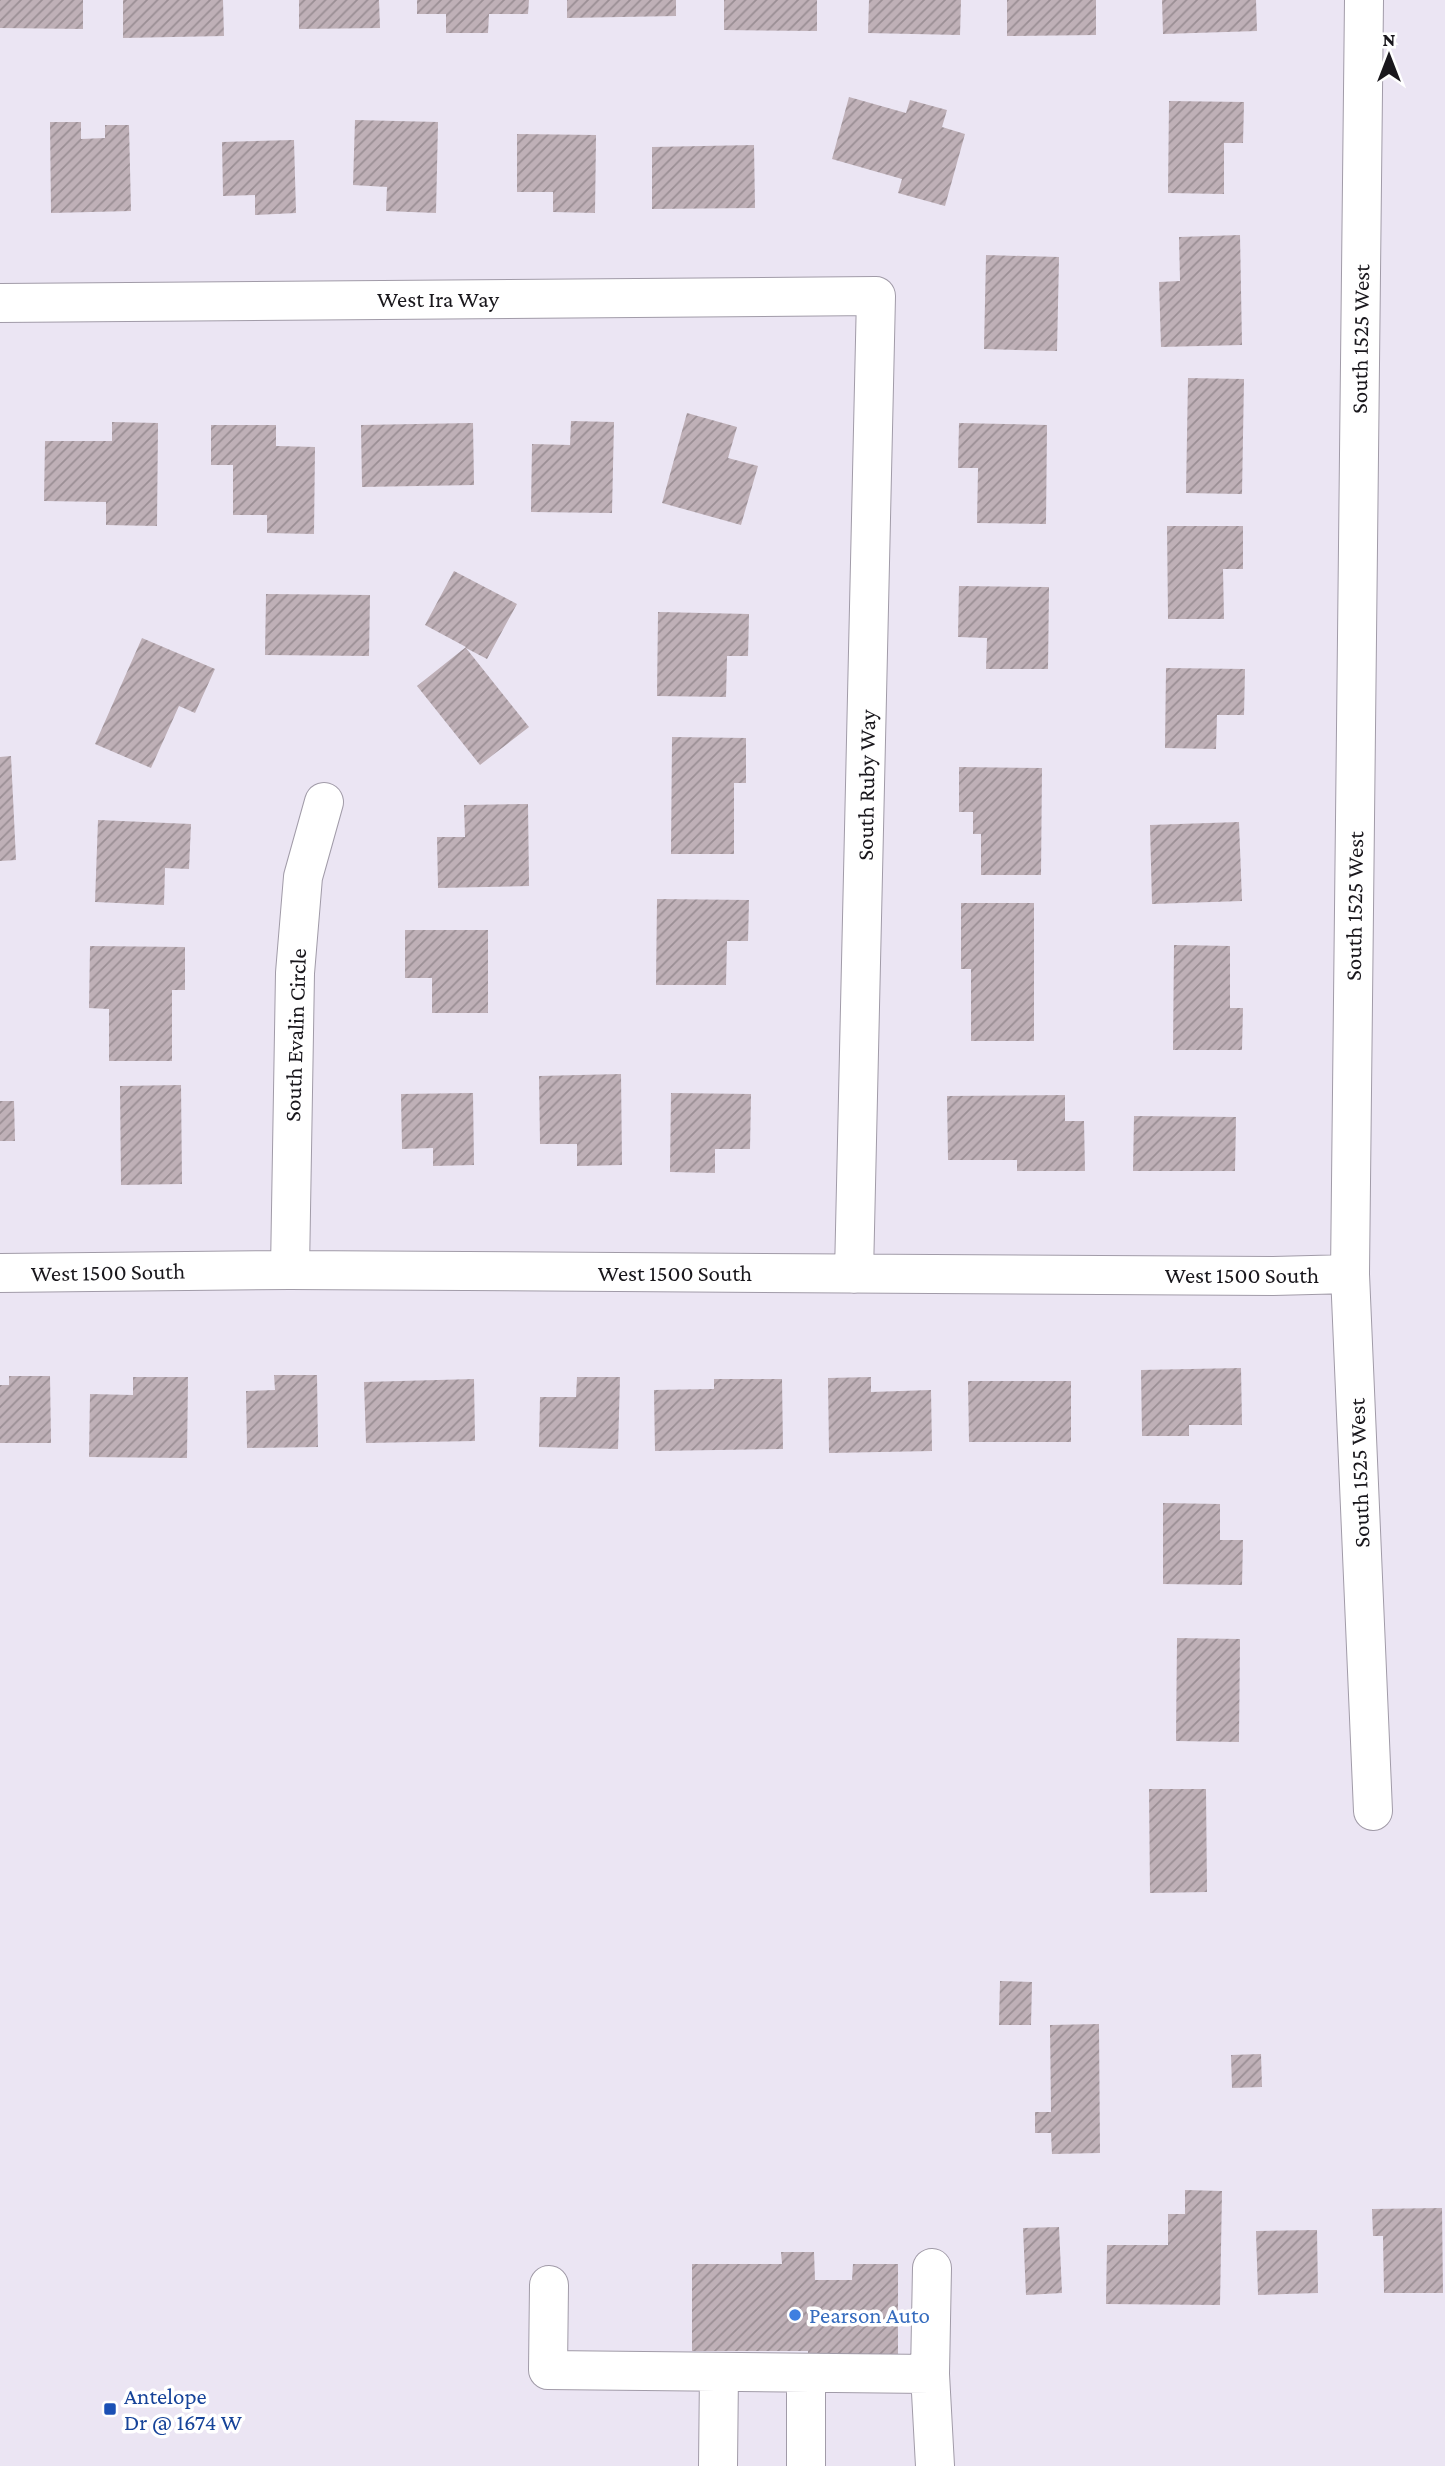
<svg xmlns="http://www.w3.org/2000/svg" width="1445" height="2466" font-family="'Crimson Pro',serif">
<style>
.building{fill:url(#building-hatch)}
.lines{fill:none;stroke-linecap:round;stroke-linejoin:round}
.minor-casing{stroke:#a19ba8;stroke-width:40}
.minor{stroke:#fff;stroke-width:38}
.shop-dot{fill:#3f7fe0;stroke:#fff;stroke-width:2.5}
.transit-dot{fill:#1a4fb4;stroke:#fff;stroke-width:2.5}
.labels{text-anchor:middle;stroke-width:7;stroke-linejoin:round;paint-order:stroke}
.street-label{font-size:23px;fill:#19171c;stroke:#fff}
.shop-label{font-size:23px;fill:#366cbe;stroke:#fff;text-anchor:start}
.transit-label{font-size:23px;fill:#164399;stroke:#fff;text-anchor:start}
</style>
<defs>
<pattern id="building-hatch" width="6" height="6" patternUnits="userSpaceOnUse" patternTransform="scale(1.75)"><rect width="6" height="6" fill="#bfb0b7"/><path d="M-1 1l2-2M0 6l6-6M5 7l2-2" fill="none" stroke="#9a8e94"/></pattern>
</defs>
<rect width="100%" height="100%" fill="#ebe5f3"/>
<!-- building -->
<path class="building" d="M 0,0 L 83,0 L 83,29 L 0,28 Z
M 123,0 L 223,0 L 224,36 L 123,38 Z
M 299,0 L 379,0 L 380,28 L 299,29 Z
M 417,0 L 529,0 L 528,14 L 489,14 L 488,33 L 446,33 L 446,14 L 417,14 Z
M 567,0 L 676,0 L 676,16 L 567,18 Z
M 724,0 L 817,0 L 817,31 L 724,30 Z
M 869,0 L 961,0 L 960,35 L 868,33 Z
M 1007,0 L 1096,0 L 1096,35 L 1007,36 Z
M 1162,0 L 1256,0 L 1257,31 L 1163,34 Z
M 849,97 L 906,113 L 910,100 L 947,110 L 942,127 L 965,134 L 945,206 L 898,193 L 902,179 L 832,159 Z
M 1169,101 L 1244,102 L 1243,143 L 1224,143 L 1224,194 L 1168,193 Z
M 355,120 L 438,122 L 436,213 L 386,211 L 387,187 L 353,185 Z
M 50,122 L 81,122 L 81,139 L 105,138 L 105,125 L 129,125 L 131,211 L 51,213 Z
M 517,134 L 596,135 L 595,213 L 553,212 L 553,192 L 517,192 Z
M 294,140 L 296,213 L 255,215 L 255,195 L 223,196 L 222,142 Z
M 754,145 L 755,208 L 652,209 L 652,147 Z
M 1240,235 L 1242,345 L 1161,347 L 1159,282 L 1180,281 L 1179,237 Z
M 986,255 L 1059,257 L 1057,351 L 984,349 Z
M 1188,378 L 1244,379 L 1242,494 L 1186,493 Z
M 687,413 L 737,427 L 728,458 L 758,466 L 741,525 L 662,503 Z
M 571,421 L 614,422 L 612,513 L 531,512 L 532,444 L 570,445 Z
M 112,422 L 158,423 L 157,526 L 106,525 L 106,502 L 44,501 L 45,441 L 112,441 Z
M 473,423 L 474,485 L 362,487 L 361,425 Z
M 959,423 L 1047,425 L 1046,524 L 977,523 L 978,468 L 958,468 Z
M 211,425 L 276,425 L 276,446 L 315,447 L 314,534 L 267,533 L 267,515 L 233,515 L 233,465 L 211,465 Z
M 1167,526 L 1243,526 L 1243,569 L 1223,569 L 1224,619 L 1168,619 Z
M 454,571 L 517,604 L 487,659 L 466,648 L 529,727 L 480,765 L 417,686 L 466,647 L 425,625 Z
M 959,586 L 1049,587 L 1048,669 L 986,669 L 987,638 L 958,637 Z
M 266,594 L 370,595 L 369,656 L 265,655 Z
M 658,612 L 749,614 L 748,656 L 727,656 L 726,697 L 657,696 Z
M 142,638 L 215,669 L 195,713 L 179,706 L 151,768 L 95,744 Z
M 1166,668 L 1245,669 L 1244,715 L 1217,715 L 1216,749 L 1165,748 Z
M 672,737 L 746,738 L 746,783 L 734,783 L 734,854 L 671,854 Z
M 11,756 L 16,860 L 0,861 L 0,757 Z
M 959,767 L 1042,768 L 1041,875 L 981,875 L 981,834 L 973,834 L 973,812 L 959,812 Z
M 528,804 L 529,886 L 438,888 L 437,837 L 465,837 L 464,805 Z
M 98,820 L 191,824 L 189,869 L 165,868 L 164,905 L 95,902 Z
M 1239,822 L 1242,901 L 1152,904 L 1150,825 Z
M 657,899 L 749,900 L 748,941 L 727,941 L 726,985 L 656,985 Z
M 961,903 L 1034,903 L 1034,1041 L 971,1041 L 971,969 L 961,969 Z
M 405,930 L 488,930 L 488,1013 L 432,1013 L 432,978 L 405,978 Z
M 1174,945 L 1230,946 L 1230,1008 L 1243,1008 L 1242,1050 L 1173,1050 Z
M 90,946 L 185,947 L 185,990 L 172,990 L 172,1061 L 109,1061 L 109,1009 L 89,1008 Z
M 621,1074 L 622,1165 L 577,1166 L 577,1144 L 540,1144 L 539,1076 Z
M 181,1085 L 182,1184 L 121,1185 L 120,1086 Z
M 473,1093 L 474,1165 L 433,1166 L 433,1148 L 402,1149 L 401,1094 Z
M 671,1093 L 751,1094 L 750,1149 L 715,1149 L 715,1173 L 670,1172 Z
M 1065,1095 L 1065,1121 L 1084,1121 L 1085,1171 L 1017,1171 L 1017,1160 L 948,1160 L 947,1096 Z
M 0,1101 L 14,1101 L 15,1141 L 0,1141 Z
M 1134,1116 L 1236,1117 L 1235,1171 L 1133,1171 Z
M 1241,1368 L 1242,1425 L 1189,1425 L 1189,1436 L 1142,1436 L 1141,1370 Z
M 274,1375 L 317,1375 L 318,1447 L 247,1448 L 246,1391 L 275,1390 Z
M 9,1376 L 50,1376 L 51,1443 L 0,1443 L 0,1385 L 9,1385 Z
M 133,1377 L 188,1377 L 187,1458 L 89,1457 L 90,1394 L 133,1395 Z
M 577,1377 L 620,1377 L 618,1449 L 539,1447 L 540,1397 L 576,1397 Z
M 871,1377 L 871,1392 L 931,1390 L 932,1451 L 829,1453 L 828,1378 Z
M 474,1379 L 475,1441 L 366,1443 L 364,1382 Z
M 714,1379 L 782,1379 L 783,1449 L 655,1451 L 654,1390 L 714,1389 Z
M 968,1381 L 1071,1381 L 1071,1442 L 969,1442 Z
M 1163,1503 L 1220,1504 L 1220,1540 L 1243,1540 L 1242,1585 L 1163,1584 Z
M 1177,1638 L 1240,1639 L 1239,1742 L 1176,1741 Z
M 1149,1789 L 1206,1789 L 1207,1892 L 1150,1893 Z
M 1000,1981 L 1032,1982 L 1031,2025 L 999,2025 Z
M 1099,2024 L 1100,2153 L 1052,2154 L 1051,2133 L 1035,2133 L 1035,2112 L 1051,2112 L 1050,2025 Z
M 1261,2054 L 1262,2087 L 1232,2088 L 1231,2055 Z
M 1185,2190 L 1222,2191 L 1220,2305 L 1106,2304 L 1107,2245 L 1168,2245 L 1168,2214 L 1185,2214 Z
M 1442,2208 L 1443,2293 L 1384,2293 L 1383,2236 L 1373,2236 L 1372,2209 Z
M 1059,2227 L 1062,2293 L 1026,2295 L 1023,2228 Z
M 1317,2230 L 1318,2293 L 1258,2295 L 1256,2231 Z
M 781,2252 L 814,2252 L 815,2280 L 852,2280 L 853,2264 L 898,2264 L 898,2360 L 808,2361 L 808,2351 L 692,2351 L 692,2264 L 782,2264 Z"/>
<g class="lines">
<!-- minor casing -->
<g class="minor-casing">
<path id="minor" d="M 1364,0 L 1350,1274 L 1373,1811
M 0,303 L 876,296 L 854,1274
M 290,1270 L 295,973 L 303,877 L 324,802
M 0,1273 L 290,1270 L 1273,1276 L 1350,1274
M 549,2285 L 548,2370 L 930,2374 L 932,2268
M 806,2374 L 806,2466
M 930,2374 L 935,2466
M 718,2466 L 719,2372"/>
</g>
<!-- minor -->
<use href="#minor" class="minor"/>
</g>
<!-- markers -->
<circle class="shop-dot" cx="795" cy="2315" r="7"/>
<rect class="transit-dot" x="103" y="2402" width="14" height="14" rx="3.5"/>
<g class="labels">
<!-- street labels -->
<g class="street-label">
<text x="438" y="307">West Ira Way</text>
<text transform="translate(1360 339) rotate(-89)" y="8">South 1525 West</text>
<text transform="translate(866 785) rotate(-89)" y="8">South Ruby Way</text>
<text transform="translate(1354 906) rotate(-89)" y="8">South 1525 West</text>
<text transform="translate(295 1035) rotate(-88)" y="8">South Evalin Circle</text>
<text transform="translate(108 1272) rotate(-1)" y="8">West 1500 South</text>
<text x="675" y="1281">West 1500 South</text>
<text x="1242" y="1283">West 1500 South</text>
<text transform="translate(1359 1473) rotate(-92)" y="8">South 1525 West</text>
</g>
<!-- shop labels -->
<g class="shop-label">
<text x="809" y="2323">Pearson Auto</text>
</g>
<!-- transit labels -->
<g class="transit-label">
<text x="124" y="2404">Antelope<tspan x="124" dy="26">Dr @ 1674 W</tspan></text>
</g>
</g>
<!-- north arrow -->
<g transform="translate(1389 56)" stroke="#ffffff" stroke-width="5" paint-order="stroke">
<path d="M0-5L12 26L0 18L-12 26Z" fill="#19171c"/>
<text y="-10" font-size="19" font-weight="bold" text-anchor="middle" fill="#19171c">N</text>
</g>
</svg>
